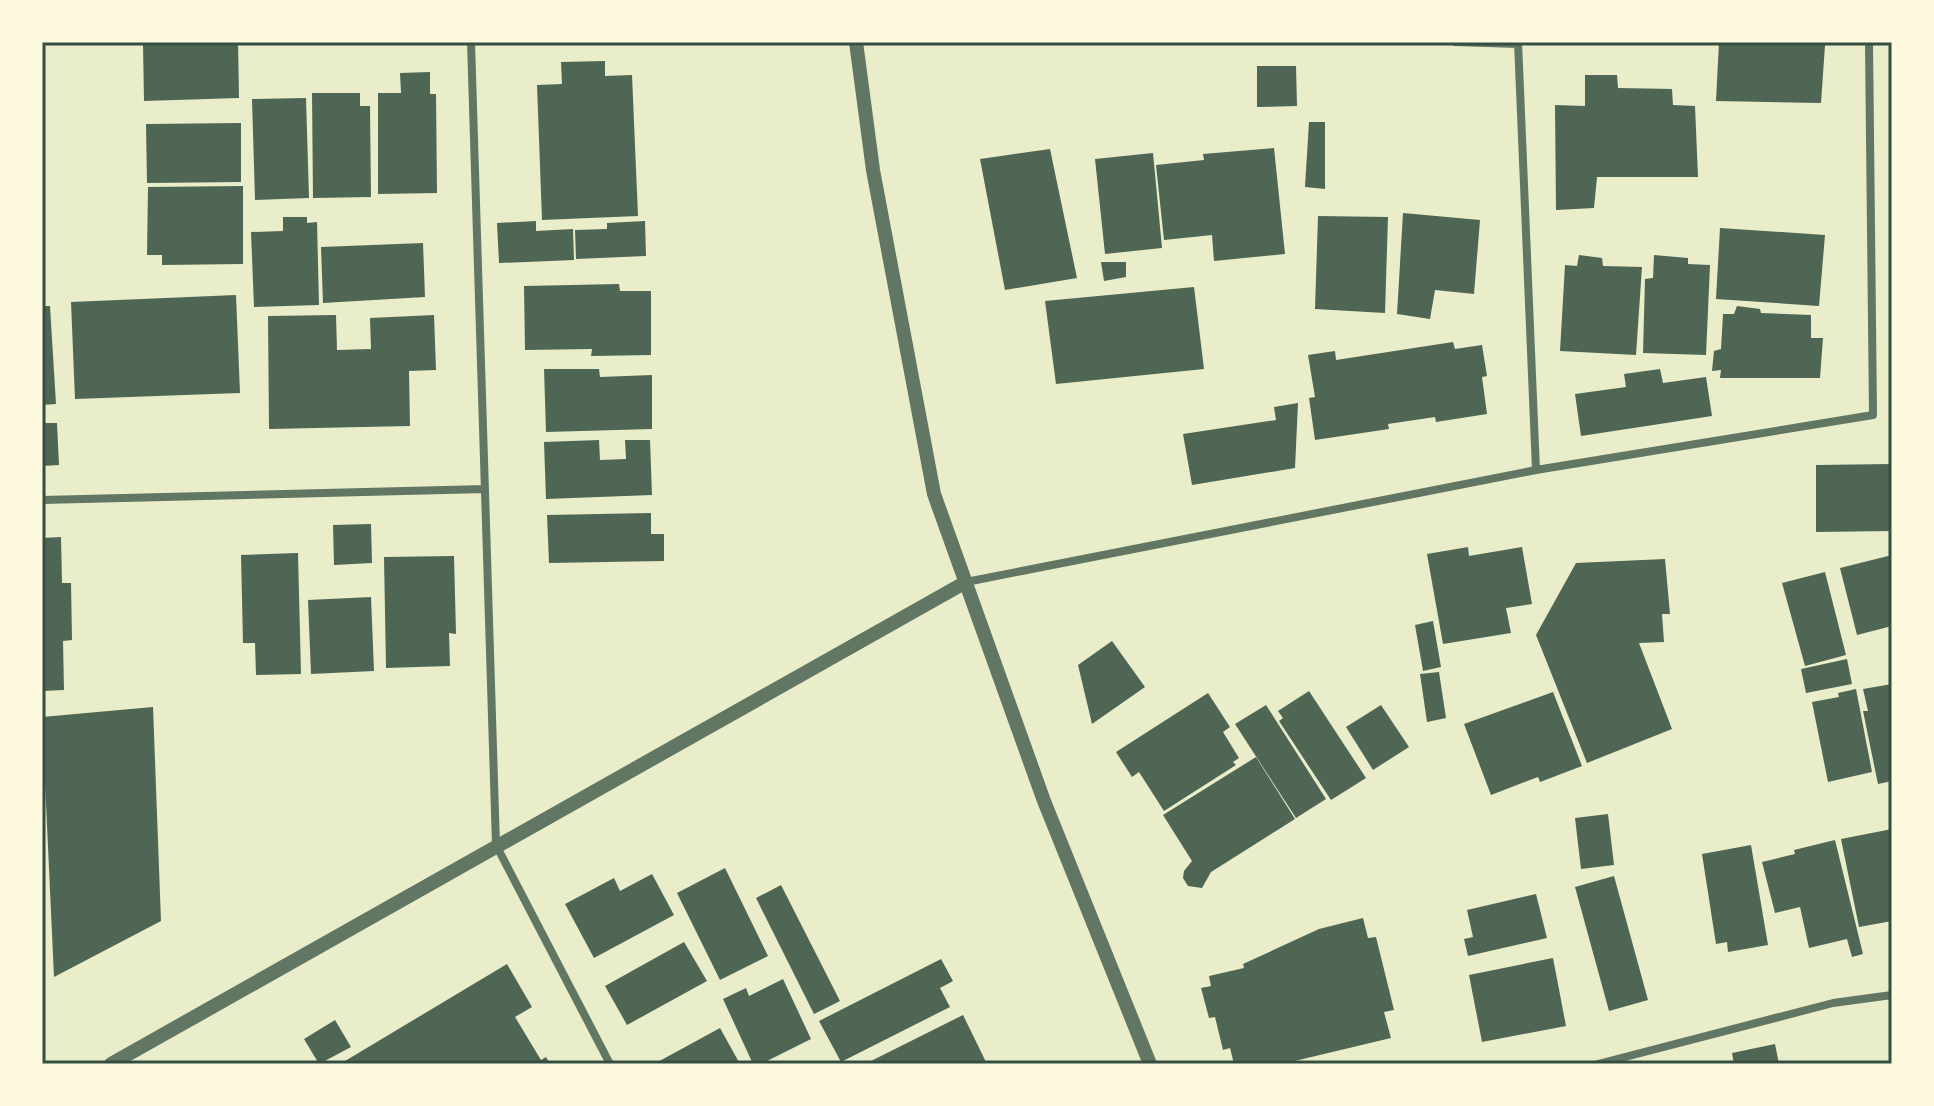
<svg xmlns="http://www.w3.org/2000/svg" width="1934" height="1106" font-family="Karla,sans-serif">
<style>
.building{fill:#4f6655}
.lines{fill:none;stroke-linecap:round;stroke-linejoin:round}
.minor{stroke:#617663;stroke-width:8}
.tertiary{stroke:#617663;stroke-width:14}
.neatline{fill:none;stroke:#344e41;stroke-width:3}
</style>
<rect width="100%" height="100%" fill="#e9edc9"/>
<!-- building -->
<path class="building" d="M 151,42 L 238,42 L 239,98 L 144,101 L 143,44 Z
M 1719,42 L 1825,45 L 1821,103 L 1716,101 Z
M 605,61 L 605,76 L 632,75 L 638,216 L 542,220 L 537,85 L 562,84 L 561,62 Z
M 1257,66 L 1296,66 L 1297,106 L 1257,107 Z
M 430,72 L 430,94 L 436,94 L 437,193 L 378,194 L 378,93 L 401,93 L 400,73 Z
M 1585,75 L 1617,75 L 1618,88 L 1672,89 L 1673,105 L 1695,106 L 1698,177 L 1597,177 L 1594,208 L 1556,210 L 1555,105 L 1585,106 Z
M 312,93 L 360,93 L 360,106 L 370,106 L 371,197 L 313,198 Z
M 306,98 L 309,198 L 255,200 L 252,99 Z
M 1309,122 L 1325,122 L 1325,189 L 1305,187 Z
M 241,123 L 241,182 L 147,183 L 146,124 Z
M 1274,148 L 1285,254 L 1214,261 L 1212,235 L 1164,240 L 1156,165 L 1204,160 L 1203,154 Z
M 1050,149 L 1077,278 L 1005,290 L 980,159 Z
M 1153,153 L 1162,248 L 1105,254 L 1095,159 Z
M 243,186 L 243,264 L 162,265 L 162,255 L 147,255 L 148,187 Z
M 1403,213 L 1480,220 L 1474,294 L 1435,290 L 1430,319 L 1397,314 Z
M 1318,216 L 1388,217 L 1385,313 L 1315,309 Z
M 283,217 L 307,217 L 307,223 L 317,222 L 319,305 L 254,307 L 251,232 L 283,231 Z
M 536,221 L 536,231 L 573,229 L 574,260 L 499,263 L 497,223 Z
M 645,221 L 646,256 L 576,259 L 575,230 L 607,229 L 607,223 Z
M 1720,228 L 1825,235 L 1819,306 L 1716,299 Z
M 423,243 L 425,297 L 323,303 L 321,247 Z
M 1579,255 L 1602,258 L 1603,266 L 1642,267 L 1636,355 L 1560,351 L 1565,265 L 1577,266 Z
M 1654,255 L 1688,258 L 1688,264 L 1710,265 L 1706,355 L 1643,353 L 1645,279 L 1653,278 Z
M 1101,262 L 1126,262 L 1126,277 L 1104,281 Z
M 619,284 L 620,291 L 651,291 L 651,355 L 591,356 L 592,349 L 525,350 L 524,286 Z
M 1194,287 L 1204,369 L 1056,384 L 1045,301 Z
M 236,295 L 240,393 L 75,399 L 71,302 Z
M 42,306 L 50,306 L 56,404 L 42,405 Z
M 1737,306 L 1760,309 L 1761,313 L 1811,315 L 1811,338 L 1823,338 L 1820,378 L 1720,378 L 1721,370 L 1712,371 L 1714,351 L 1721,349 L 1723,314 L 1734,314 Z
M 336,315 L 337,350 L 371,349 L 370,318 L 434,315 L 436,370 L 409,371 L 410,426 L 269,429 L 268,316 Z
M 1453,342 L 1455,349 L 1482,345 L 1487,376 L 1482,377 L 1487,414 L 1436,422 L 1435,417 L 1388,424 L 1389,429 L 1315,440 L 1309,398 L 1315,397 L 1308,355 L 1335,351 L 1336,360 Z
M 544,369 L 599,369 L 600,377 L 652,375 L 652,429 L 546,432 Z
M 1660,369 L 1663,383 L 1706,377 L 1712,416 L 1581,436 L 1575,394 L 1626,387 L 1624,374 Z
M 1298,403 L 1295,468 L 1192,485 L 1183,434 L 1276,420 L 1274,407 Z
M 42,423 L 57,423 L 59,465 L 42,466 Z
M 599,440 L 600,460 L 626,459 L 625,440 L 650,440 L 652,495 L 546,499 L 544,442 Z
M 1892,464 L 1892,531 L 1816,532 L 1816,465 Z
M 651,513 L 651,534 L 664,534 L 664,561 L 549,563 L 547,515 Z
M 371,524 L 372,563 L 334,565 L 333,525 Z
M 61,537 L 62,583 L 71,583 L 72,640 L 63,641 L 64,690 L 42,691 L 42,538 Z
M 1468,547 L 1469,556 L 1522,547 L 1532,604 L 1506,608 L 1511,633 L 1443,644 L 1427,554 Z
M 298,553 L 301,674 L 256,675 L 255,643 L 243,643 L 241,555 Z
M 1892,555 L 1892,626 L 1857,635 L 1840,568 Z
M 454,556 L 456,634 L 449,633 L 450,666 L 386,668 L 384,557 Z
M 1665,559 L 1670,614 L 1662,614 L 1664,642 L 1639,643 L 1672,729 L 1587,763 L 1536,635 L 1576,563 Z
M 1825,572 L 1846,655 L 1805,666 L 1782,583 Z
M 371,597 L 374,671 L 311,674 L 308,600 Z
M 1433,621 L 1441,667 L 1423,671 L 1415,625 Z
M 1112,641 L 1145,687 L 1092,724 L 1078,665 Z
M 1847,659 L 1852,684 L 1806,693 L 1801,669 Z
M 1439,672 L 1446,718 L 1427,722 L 1420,674 Z
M 1892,684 L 1892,781 L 1878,784 L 1863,711 L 1868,711 L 1863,689 Z
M 1856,689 L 1872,772 L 1828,782 L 1812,702 L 1839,697 L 1838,693 Z
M 1309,691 L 1366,778 L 1331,800 L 1279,721 L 1283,718 L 1278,711 Z
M 1553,692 L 1582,766 L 1540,782 L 1538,777 L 1491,795 L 1464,724 Z
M 1208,693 L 1230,727 L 1223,732 L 1239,758 L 1233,762 L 1236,765 L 1164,811 L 1139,772 L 1132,777 L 1116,752 Z
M 1266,705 L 1326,799 L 1296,818 L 1235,724 Z
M 1381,705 L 1409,747 L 1373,770 L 1346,727 Z
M 153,707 L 161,921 L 54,977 L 42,717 Z
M 1256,757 L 1295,819 L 1211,872 L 1202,888 L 1188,886 L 1183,878 L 1184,871 L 1192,861 L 1163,815 Z
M 1608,814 L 1614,865 L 1581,869 L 1575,818 Z
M 1892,829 L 1892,921 L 1859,927 L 1841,839 Z
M 1835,840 L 1863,954 L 1852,957 L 1847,939 L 1809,948 L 1800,907 L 1775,913 L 1762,862 L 1795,854 L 1794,850 Z
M 1751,845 L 1768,945 L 1728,952 L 1727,942 L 1716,944 L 1702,854 Z
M 725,868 L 768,956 L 720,980 L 677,893 Z
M 652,874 L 674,915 L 594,958 L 565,904 L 614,878 L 620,891 Z
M 1614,876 L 1648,1000 L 1609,1011 L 1575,887 Z
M 781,885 L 840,1001 L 814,1014 L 756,898 Z
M 1536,894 L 1547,938 L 1468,956 L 1464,939 L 1473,937 L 1467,910 Z
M 1363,918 L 1368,938 L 1376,937 L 1394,1010 L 1384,1012 L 1391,1038 L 1282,1064 L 1234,1064 L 1230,1048 L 1223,1050 L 1215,1017 L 1209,1018 L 1201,988 L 1211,986 L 1209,976 L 1244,968 L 1243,964 L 1319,929 Z
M 684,942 L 707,981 L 627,1025 L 605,986 Z
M 1553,958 L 1566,1026 L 1482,1042 L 1469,975 Z
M 941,959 L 953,981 L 940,988 L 950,1007 L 841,1062 L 819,1021 Z
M 507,964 L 532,1007 L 515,1017 L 541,1060 L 546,1057 L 550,1064 L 340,1064 Z
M 783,979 L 811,1039 L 761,1064 L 753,1064 L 723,999 L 746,988 L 749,996 Z
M 963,1015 L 987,1064 L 865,1064 Z
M 335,1020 L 351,1047 L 319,1064 L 304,1039 Z
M 720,1028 L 740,1064 L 654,1064 Z
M 1775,1044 L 1779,1064 L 1734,1064 L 1732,1053 Z"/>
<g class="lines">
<!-- minor -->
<path class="minor" d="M 471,42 L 496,845 L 610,1064
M 1455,42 L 1518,44
M 1518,42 L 1536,470
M 42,500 L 485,489
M 966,582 L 1536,470 L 1873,415 L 1869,42
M 1598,1064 L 1833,1003 L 1892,995"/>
<!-- tertiary -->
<path class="tertiary" d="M 856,42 L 873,170 L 934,494 L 1044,801 L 1150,1064
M 111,1064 L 966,582"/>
</g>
<!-- border -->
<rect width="1934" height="1106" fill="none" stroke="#fefae0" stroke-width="88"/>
<rect x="44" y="44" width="1846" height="1018" class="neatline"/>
</svg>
